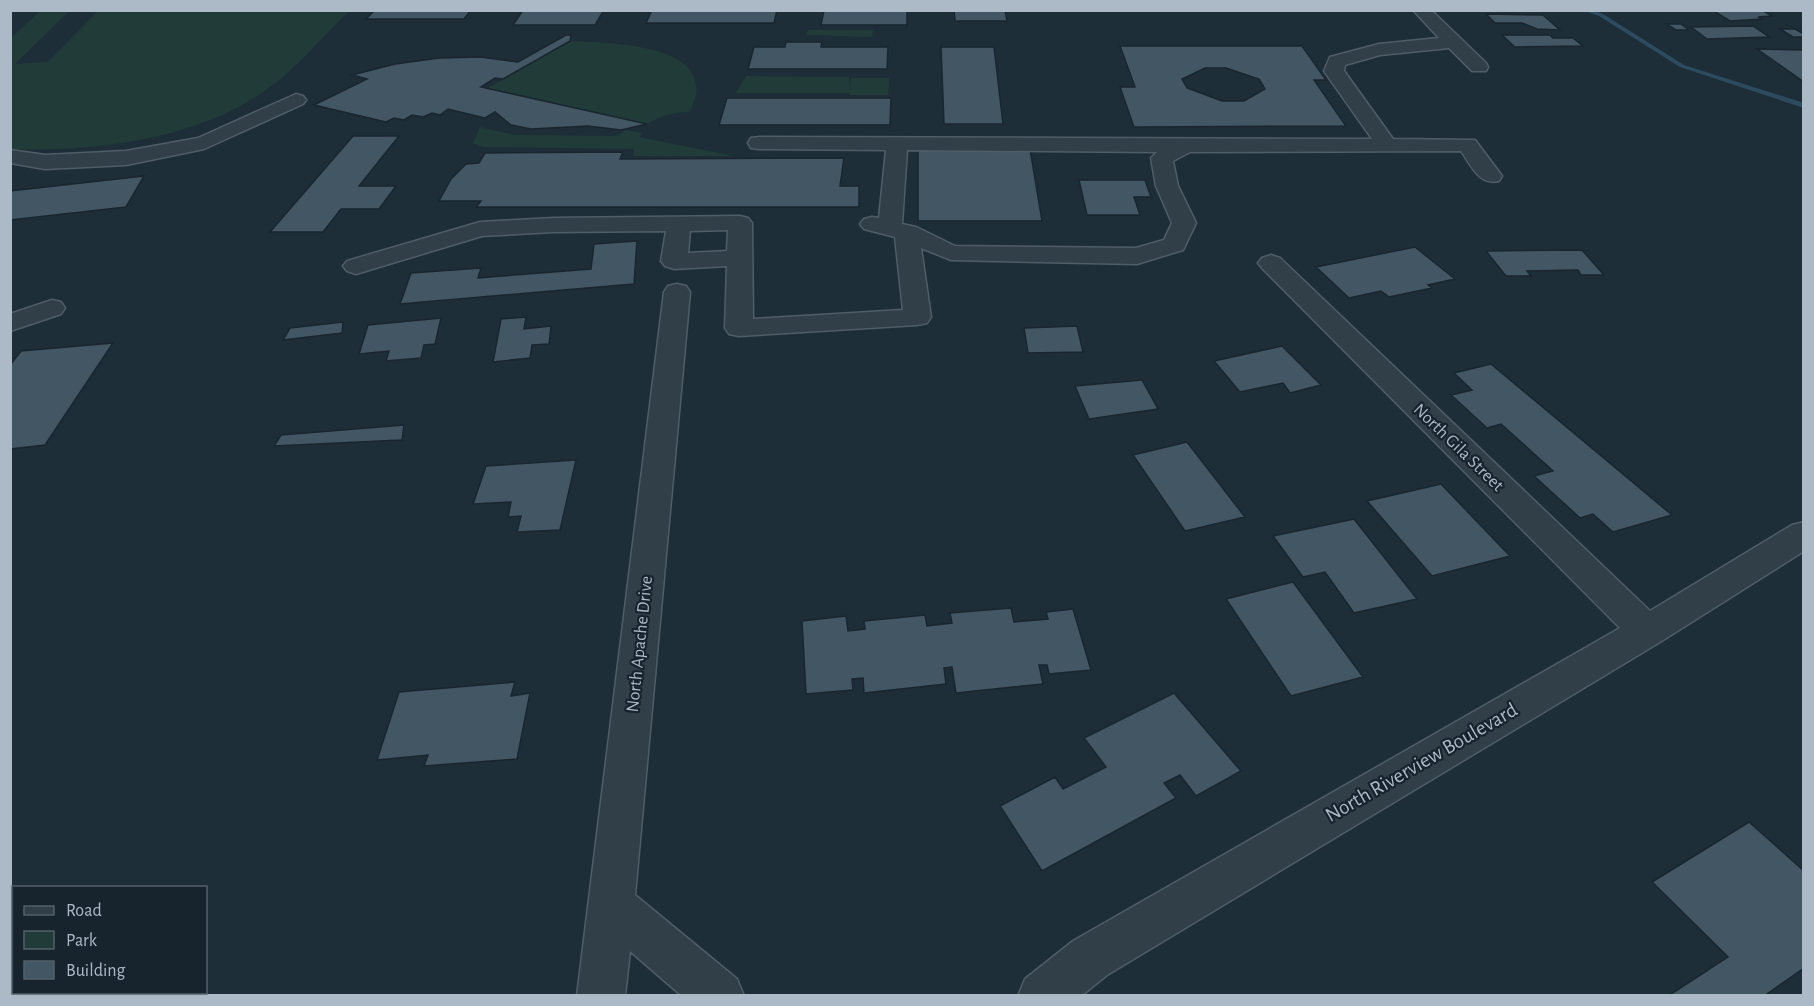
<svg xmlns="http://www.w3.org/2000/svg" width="1814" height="1006" font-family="'Alegreya Sans',sans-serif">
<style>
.green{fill:#213b39}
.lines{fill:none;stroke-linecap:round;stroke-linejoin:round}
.stream{fill:#2d4b5f;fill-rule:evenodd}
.building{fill:#435663;stroke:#19262f;stroke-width:1.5;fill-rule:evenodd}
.minor-casing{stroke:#4f5d67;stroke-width:3}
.minor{fill:#313f49;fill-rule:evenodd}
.labels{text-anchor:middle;stroke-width:4.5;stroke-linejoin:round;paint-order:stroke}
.street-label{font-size:18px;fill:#abbac6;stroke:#17242d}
.near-street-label{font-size:21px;fill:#abbac6;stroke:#17242d}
</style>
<rect width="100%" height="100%" fill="#1e2e38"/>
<!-- green -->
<path class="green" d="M 40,11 L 69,11 L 15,64 L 48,62 L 98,11 L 349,11 C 324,35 298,67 270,87 C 201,139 95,152 11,149 L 11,38 Z
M 808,30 L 873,30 L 872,37 L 806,35 Z
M 570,41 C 602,43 691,42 696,85 C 698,93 693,104 690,112 C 673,112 662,115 647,124 L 488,88 Z
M 746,76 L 849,77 L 850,91 L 851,78 L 889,78 L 888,95 L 850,95 L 850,93 L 736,93 Z
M 480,127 L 514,135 L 617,136 L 626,130 L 642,133 L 639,137 L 734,156 L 633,156 L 634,149 L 483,147 L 473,143 Z"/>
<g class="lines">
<!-- stream -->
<path class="stream" d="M 1582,10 L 1593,10 L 1603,14 L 1684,65 L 1804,103 L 1804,108 L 1680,67 L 1599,16 Z"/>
</g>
<!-- building -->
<path class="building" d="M 375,10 L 471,10 L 464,19 L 366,19 Z
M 523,10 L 604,10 L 595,25 L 513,25 Z
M 652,10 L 777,10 L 774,23 L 646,23 Z
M 824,10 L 907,10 L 907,25 L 821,25 Z
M 954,10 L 1005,10 L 1007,21 L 955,21 Z
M 1712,10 L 1762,10 L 1772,16 L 1758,17 L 1763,19 L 1730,21 Z
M 1486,14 L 1543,15 L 1560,30 L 1537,29 L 1522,23 L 1495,23 Z
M 1667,24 L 1681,24 L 1689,30 L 1676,30 Z
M 1753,26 L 1769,37 L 1707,39 L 1691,27 Z
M 1780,29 L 1795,29 L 1804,34 L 1804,37 L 1793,37 Z
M 566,35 L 571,35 L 570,41 L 503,79 L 495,78 L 481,87 L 647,124 L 621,130 L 588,126 L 531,129 L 511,125 L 495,112 L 485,118 L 448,109 L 440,115 L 432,113 L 423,117 L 412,115 L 404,120 L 394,118 L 386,122 L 314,105 L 367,79 L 352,75 L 395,64 L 439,58 L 481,57 L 518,62 Z
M 1502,35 L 1550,35 L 1553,38 L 1573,38 L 1583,46 L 1515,47 Z
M 786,42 L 822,42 L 821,47 L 888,47 L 887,69 L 748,69 L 754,47 L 785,47 Z
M 1120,46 L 1302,46 L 1326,80 L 1314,80 L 1346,126 L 1134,127 L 1120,87 L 1135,87 ZM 1205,68 L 1226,68 L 1259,79 L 1265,89 L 1244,101 L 1222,101 L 1187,88 L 1182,79 Z
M 941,47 L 994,47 L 1003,124 L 944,124 Z
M 1757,49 L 1804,50 L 1804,82 Z
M 727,98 L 891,98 L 890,125 L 719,125 Z
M 353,136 L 399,136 L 359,186 L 396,186 L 379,209 L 341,209 L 323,232 L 270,232 Z
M 918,149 L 1030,149 L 1042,221 L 918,221 Z
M 623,152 L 620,159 L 844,158 L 840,186 L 859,186 L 859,207 L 476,207 L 481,201 L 439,201 L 451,179 L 466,164 L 479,163 L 485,153 Z
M 144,176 L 126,207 L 10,220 L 10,191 Z
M 1079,180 L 1145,180 L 1151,197 L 1134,197 L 1140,215 L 1087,215 Z
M 637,241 L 634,284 L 400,304 L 411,273 L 481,268 L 478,278 L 591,269 L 594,244 Z
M 1415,247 L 1455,279 L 1428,285 L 1432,288 L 1389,297 L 1381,291 L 1349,298 L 1316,267 Z
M 1582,250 L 1604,275 L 1581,275 L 1578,270 L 1527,271 L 1531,276 L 1506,276 L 1486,251 Z
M 526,317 L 524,329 L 551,326 L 549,344 L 532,345 L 530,358 L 493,362 L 501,319 Z
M 441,318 L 435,344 L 424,345 L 421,358 L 386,361 L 389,351 L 359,354 L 368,325 Z
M 343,322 L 342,333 L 283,340 L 290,328 Z
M 1077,326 L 1083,352 L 1028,353 L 1024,328 Z
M 113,343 L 45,445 L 10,449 L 10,365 L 21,351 Z
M 1282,346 L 1321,385 L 1290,393 L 1283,383 L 1240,392 L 1214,361 Z
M 1491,364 L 1672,515 L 1613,532 L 1593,514 L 1580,518 L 1534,476 L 1553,471 L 1501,424 L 1487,428 L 1451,395 L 1472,390 L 1454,373 Z
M 1142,380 L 1158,409 L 1089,419 L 1075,386 Z
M 404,425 L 402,440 L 274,446 L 281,435 Z
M 1187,442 L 1245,517 L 1185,531 L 1133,455 Z
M 576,460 L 560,530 L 517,532 L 521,516 L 508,517 L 511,502 L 473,504 L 486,466 Z
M 1441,484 L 1510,556 L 1432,576 L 1367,501 Z
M 1354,519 L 1417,599 L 1354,613 L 1325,572 L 1303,577 L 1273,536 Z
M 1293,582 L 1363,677 L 1291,696 L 1226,599 Z
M 1011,608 L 1014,622 L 1048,619 L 1046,612 L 1073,609 L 1091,670 L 1049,674 L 1047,665 L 1039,665 L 1043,684 L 956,693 L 952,667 L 944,668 L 946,684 L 864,693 L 863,678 L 852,679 L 853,690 L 806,694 L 802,621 L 846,616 L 848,631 L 865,629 L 864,621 L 925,615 L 927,626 L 952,623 L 950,613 Z
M 515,682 L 511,696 L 530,693 L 517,759 L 424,766 L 428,755 L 377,760 L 399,692 Z
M 1174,693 L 1241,771 L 1196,796 L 1180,775 L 1164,783 L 1176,798 L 1042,871 L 1000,806 L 1055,777 L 1063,789 L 1106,767 L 1084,738 Z
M 1749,822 L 1804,871 L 1804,968 L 1764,996 L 1668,996 L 1728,957 L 1652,882 Z"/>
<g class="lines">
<!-- minor casing -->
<g class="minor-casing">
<path id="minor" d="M 1413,10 L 1431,10 L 1486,63 L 1488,67 L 1486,71 L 1472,71 L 1449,48 L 1380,55 L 1345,65 L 1344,71 L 1393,139 L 1475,140 L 1502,176 L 1499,181 C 1479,186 1471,165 1461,151 L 1190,152 L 1173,161 L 1178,186 L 1196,223 L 1183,250 L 1137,264 L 951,260 L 921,248 L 931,317 L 927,323 L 917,325 L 739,336 L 729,334 L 725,328 L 727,266 L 674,269 L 665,266 L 661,261 L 666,231 L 553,232 L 482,236 L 356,274 L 347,271 L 343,266 L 347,261 L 480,222 L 553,218 L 740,216 L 748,218 L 752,223 L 753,319 L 903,310 L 895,237 L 864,229 L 860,224 L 864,219 L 872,217 L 879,218 L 886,150 L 759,149 L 751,148 L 748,143 L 751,138 L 759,137 L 1372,139 L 1324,71 L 1330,57 L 1379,44 L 1439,38 ZM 907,150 L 1157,152 L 1151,158 L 1156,186 L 1172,223 L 1164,240 L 1136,248 L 955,246 L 916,227 L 902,224 ZM 728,230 L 727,251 L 688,253 L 690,231 Z
M 296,94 L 303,96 L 306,100 L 303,104 L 204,149 L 126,165 L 45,169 L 10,163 L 10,150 L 45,155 L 126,151 L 198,138 Z
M 1271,255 L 1280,258 L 1650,611 L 1792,525 L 1804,522 L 1804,551 L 1660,642 L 1107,975 L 1081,996 L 1018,996 L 1025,979 L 1073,941 L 1620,628 L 1262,268 L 1258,263 L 1262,258 Z
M 677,284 L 686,286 L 690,292 L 635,895 L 737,979 L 744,996 L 682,996 L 630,951 L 625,996 L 577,996 L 664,292 L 668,286 Z
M 52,300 L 61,302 L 65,308 L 61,314 L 10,331 L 10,314 Z"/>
</g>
<!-- minor -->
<use href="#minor" class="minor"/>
</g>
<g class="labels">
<!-- street labels -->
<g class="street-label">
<text transform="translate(1459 447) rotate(44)" y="6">North Gila Street</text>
<text transform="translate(639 644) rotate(-84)" y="6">North Apache Drive</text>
</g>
<!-- near-street labels -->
<g class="near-street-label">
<text transform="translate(1421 762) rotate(-30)" y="7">North Riverview Boulevard</text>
</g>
</g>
<!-- border -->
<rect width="1814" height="1006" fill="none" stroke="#abbac6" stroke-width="24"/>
<!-- legend -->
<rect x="12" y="886" width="195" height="108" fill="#17242d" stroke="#52606a" stroke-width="1.5"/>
<rect x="24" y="906" width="30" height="9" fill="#313f49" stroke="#52606a" stroke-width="1.5"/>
<text x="66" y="916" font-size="18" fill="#abbac6">Road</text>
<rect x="24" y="931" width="30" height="18" fill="#213b39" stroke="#52606a" stroke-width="1.5"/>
<text x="66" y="946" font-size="18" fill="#abbac6">Park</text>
<rect x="24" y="961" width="30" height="18" fill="#435663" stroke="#52606a" stroke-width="1.5"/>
<text x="66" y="976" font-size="18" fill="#abbac6">Building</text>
</svg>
